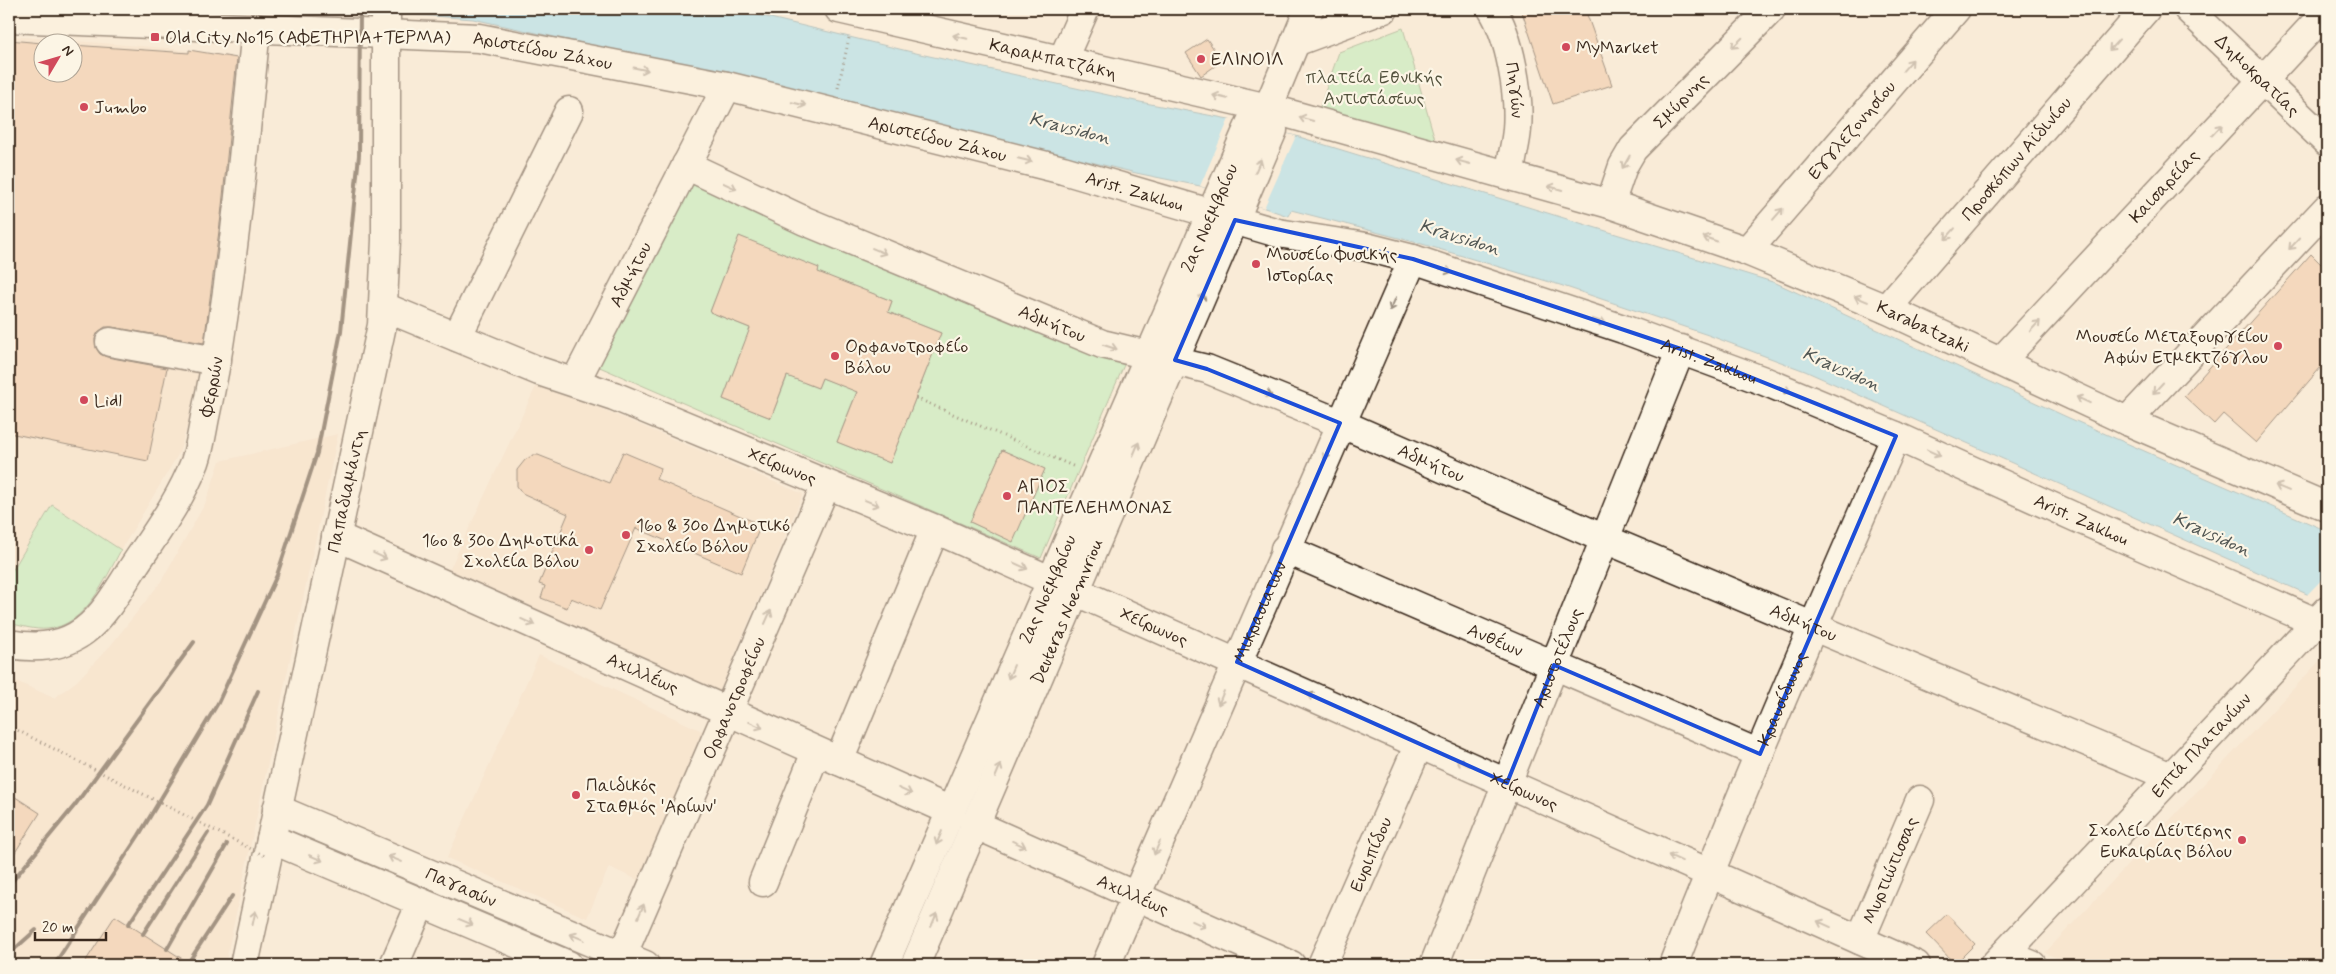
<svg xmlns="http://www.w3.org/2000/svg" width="2336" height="974" font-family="Mynerve,sans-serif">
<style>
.built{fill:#f5dfc6;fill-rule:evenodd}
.green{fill:#afedb3;stroke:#758c68;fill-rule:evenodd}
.water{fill:#92dbf3;stroke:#6f949e}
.pier{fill:#f9ebd7}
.building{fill:#edc29d;stroke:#3b2a1e}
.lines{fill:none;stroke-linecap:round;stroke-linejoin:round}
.minor-casing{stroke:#3b2a1e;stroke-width:31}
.major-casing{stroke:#3b2a1e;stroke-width:31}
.path{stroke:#3b2a1e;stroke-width:3;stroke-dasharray:1 4;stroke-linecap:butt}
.minor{stroke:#fcf5e5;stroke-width:28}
.major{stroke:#fcf5e5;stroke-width:28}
.rail{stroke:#3b2a1e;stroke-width:4}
.path-bridge{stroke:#3b2a1e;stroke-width:3;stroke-dasharray:1 4;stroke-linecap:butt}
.oneway{stroke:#9c9082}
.marked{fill:none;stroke:#1d4ed8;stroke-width:4;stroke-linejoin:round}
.poi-dot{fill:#d1495b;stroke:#fcf5e5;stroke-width:2}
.labels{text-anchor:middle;stroke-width:4.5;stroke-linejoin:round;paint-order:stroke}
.poi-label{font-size:18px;fill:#3b2a1e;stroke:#fcf5e5;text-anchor:start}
.street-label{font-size:18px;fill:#3b2a1e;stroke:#fcf5e5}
.park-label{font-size:18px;fill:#52513c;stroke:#fcf5e5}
.water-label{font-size:19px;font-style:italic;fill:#515653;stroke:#fcf5e5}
</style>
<rect width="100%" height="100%" fill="#f9ebd7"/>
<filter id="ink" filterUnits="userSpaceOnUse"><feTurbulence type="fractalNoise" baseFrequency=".02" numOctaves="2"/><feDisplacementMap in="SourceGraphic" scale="10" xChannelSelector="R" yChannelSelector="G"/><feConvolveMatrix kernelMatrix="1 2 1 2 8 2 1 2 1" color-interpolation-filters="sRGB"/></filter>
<g filter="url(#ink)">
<!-- built -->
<path class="built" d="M 9,36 L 166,48 L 239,58 L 228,175 L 204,348 L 193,407 L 179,453 L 121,550 L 52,505 L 9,576 ZM 42,42 L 72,42 L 72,72 L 42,72 Z
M 538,382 L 803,494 L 717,697 L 446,577 Z
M 338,434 L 225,965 L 9,965 L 9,678 L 54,698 L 77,681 L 111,645 L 160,583 L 206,502 L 220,461 Z
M 2326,654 L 2327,965 L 2074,965 L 2045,953 Z
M 539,655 L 702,731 L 640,881 L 609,867 L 587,918 L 447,858 Z"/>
<!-- green -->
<path class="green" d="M 1403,28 L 1438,150 L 1316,118 L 1339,52 Z
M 694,176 L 793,224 L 1124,365 L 1041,558 L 595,365 ZM 739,237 L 837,303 L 845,283 L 892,301 L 888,312 L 941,333 L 890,463 L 837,442 L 857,391 L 822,378 L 818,388 L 805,383 L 809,374 L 791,367 L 771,418 L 723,399 L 745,342 L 762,333 L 710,312 ZM 1002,450 L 1044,469 L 1012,541 L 970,522 Z
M 52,505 L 121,550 C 105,579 86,626 47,629 C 35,630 21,626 9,623 L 9,576 Z"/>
<!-- water -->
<path class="water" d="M 340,9 L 733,9 L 920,54 L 1140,102 L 1229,119 L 1296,136 L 1776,283 L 2069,418 L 2327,531 L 2327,603 L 1805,371 L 1708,335 L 1560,285 L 1422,244 L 1291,210 L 1288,216 L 1200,186 L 1136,173 L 813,94 L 473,19 Z"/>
<!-- pier -->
<path class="pier" d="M 1229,119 L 1296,136 L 1264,208 L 1200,186 Z
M 2327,574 L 2327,605 L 2306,596 Z"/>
<!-- building -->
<path class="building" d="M 1521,9 L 1585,9 L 1612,85 L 1553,104 Z
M 1207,39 L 1222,61 L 1201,76 L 1186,53 Z
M 9,40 L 42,43 L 42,72 L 72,72 L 72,45 L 189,53 L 189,50 L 237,58 L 221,216 L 204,343 L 112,327 L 105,327 L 98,332 L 95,339 L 96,348 L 100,354 L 107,357 L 167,368 L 148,461 L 9,433 Z
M 739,236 L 819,268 L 818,272 L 892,301 L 888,312 L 941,333 L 890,463 L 837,442 L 857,392 L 822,378 L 818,388 L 787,376 L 771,418 L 723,399 L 750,328 L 710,312 Z
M 2311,254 L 2327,270 L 2327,360 L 2256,443 L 2223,414 L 2214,424 L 2184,396 Z
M 1002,450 L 1045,469 L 1013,542 L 970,522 Z
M 623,452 L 661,468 L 656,479 L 761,525 L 741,573 L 636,528 L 600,610 L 571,598 L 567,608 L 541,598 L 545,586 L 539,584 L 568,514 L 522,493 L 517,486 L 517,470 L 525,460 L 533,455 L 538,455 L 609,483 Z
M 9,793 L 40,813 L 9,862 Z
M 1947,914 L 1975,944 L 1955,964 L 1926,934 Z
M 115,916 L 167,949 L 192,965 L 83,965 Z"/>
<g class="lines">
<!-- minor casing -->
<g class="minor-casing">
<g id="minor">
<path id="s1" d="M 839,9 L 1268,108 L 1610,204 L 1747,251 L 1886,309 L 2127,421 L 2327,507"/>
<path id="s2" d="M 1492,9 C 1510,37 1520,95 1517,129 C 1516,144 1511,159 1510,175"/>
<path id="s3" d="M 2188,9 L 2327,142"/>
<path id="s4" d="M 9,18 L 479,38 L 727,86 L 1063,170 L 1278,233 L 1366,247 L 1413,259 L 1623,329 L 1764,381 L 1896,436 L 2077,518 L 2327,627"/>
<path d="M 1295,42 L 1384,9"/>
<path d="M 1062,61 L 1085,9"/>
<path id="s5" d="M 686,165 L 805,221 L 1102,344 L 1207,369 L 1340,423 L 1605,539 L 2171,777"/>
<path id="s6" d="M 1610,204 L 1623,166 L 1633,149 L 1771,9"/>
<path id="s7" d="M 1747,251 L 1956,9"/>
<path id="s8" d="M 384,307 L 539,371 L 614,396 L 935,529 L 1916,965"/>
<path id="s9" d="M 1886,309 L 2146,9"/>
<path d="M 457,337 L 569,111"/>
<path d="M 110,342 L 217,361"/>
<path id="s10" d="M 2001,361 L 2327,11"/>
<path id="s11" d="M 575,382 L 727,86"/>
<path d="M 2127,421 L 2327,208"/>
<path id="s12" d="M 336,536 L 951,811"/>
<path id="s13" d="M 1285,549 L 1760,754"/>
<path id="s14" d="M 9,644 C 78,656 99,622 132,569 C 155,534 180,501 195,462 C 200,448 202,432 205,417 C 211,389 217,361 221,332 C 237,231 246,130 256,28"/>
<path d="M 839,761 L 935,529"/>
<path id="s15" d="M 277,809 L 645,965"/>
<path id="s16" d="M 974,824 L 1291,965"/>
<path d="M 271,839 L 568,965"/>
<path d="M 763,882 L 816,752"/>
<path id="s17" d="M 1860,940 L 1920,800"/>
<path d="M 2005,954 L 2032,965"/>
<path id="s18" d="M 244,965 L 382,325 L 386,240 L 386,9"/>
<path d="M 394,965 L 421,903"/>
<path id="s19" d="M 618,965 L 826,485"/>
<path id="s20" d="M 1106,965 L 1413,259"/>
<path id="s21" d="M 1322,965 L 1419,744"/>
<path id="s22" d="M 1434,965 L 1681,349"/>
<path id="s23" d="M 1673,965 C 1743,787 1819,611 1896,436"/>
<path id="s24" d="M 1994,965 L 2327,611"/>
</g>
</g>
<!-- major casing -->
<g class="major-casing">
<g id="major">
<path id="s25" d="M 884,965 L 1250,124 L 1268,108 L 1309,9"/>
<path id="s26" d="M 915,965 L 1273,130 L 1268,108"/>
</g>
</g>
<!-- path -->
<path class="path" d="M 838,88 L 849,38
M 916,398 L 1075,467"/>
<!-- minor -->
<use href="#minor" class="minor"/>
<!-- major -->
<use href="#major" class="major"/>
<!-- rail -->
<path class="rail" d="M 9,885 L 75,805 L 194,642
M 128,925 L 207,805 L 258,691
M 143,934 L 208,833
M 167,949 L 227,844
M 9,954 L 36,930
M 188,963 L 232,896
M 54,965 L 139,835 L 218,703 L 277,575 L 317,453 L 341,331 L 359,155 L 360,9"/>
<!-- path-bridge -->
<path class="path-bridge" d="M 9,726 L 267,857"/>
</g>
<!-- one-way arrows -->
<defs><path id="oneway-shaft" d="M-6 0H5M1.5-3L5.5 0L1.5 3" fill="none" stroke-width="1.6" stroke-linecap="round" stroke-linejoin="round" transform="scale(1.25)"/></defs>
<g class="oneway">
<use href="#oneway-shaft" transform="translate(960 37) rotate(-167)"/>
<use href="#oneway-shaft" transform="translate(1737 43) rotate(135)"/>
<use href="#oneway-shaft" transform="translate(2114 45) rotate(132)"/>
<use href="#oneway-shaft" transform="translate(1908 65) rotate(-49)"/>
<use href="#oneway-shaft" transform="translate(641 69) rotate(11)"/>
<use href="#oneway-shaft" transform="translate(1220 97) rotate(-167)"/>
<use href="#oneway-shaft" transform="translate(799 104) rotate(14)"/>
<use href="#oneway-shaft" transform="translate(1306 119) rotate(-165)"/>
<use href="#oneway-shaft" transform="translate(2217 130) rotate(-47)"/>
<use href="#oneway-shaft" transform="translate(1025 160) rotate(14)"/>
<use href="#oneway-shaft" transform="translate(1463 162) rotate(-165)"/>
<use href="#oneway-shaft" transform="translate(1626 162) rotate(120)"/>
<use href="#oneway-shaft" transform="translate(1258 166) rotate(-67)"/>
<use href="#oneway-shaft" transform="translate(730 186) rotate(25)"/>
<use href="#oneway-shaft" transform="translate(1555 188) rotate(-164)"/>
<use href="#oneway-shaft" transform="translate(1778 214) rotate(-49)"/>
<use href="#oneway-shaft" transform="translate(1950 234) rotate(131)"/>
<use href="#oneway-shaft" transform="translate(1710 239) rotate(-161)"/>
<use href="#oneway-shaft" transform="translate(2294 244) rotate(133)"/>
<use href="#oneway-shaft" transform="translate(879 251) rotate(23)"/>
<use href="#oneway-shaft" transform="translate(1445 270) rotate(18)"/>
<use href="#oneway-shaft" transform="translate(1861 299) rotate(-157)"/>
<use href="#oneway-shaft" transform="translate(1201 300) rotate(-67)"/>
<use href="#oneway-shaft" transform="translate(1393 304) rotate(114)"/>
<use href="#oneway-shaft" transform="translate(1599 321) rotate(18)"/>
<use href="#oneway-shaft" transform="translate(2035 326) rotate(-47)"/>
<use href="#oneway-shaft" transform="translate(1110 347) rotate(18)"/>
<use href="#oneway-shaft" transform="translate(2158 388) rotate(133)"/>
<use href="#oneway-shaft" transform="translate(1784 389) rotate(23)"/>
<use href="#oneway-shaft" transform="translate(1265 393) rotate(22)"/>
<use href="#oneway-shaft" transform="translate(2083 400) rotate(-155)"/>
<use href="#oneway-shaft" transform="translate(1136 449) rotate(-67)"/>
<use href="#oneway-shaft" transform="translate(1327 453) rotate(113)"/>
<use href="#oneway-shaft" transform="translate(1934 453) rotate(25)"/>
<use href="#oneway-shaft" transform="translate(2282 488) rotate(-157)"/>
<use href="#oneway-shaft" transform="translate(872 503) rotate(22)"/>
<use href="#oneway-shaft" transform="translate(380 556) rotate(24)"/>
<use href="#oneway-shaft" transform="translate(1021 566) rotate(24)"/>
<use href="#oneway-shaft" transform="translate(768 617) rotate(-66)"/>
<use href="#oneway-shaft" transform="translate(528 622) rotate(24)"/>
<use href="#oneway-shaft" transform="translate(1011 672) rotate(113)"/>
<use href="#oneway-shaft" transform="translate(1314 697) rotate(-156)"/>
<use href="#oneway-shaft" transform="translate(1221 698) rotate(113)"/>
<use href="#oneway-shaft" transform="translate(756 725) rotate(24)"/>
<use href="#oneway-shaft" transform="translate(1463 763) rotate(-156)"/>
<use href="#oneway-shaft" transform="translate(998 771) rotate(-67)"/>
<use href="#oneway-shaft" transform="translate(905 791) rotate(24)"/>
<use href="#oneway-shaft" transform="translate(939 838) rotate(113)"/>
<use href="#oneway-shaft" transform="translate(1019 844) rotate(24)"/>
<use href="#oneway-shaft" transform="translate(1157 848) rotate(113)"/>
<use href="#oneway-shaft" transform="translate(316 858) rotate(23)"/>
<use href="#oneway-shaft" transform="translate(1675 858) rotate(-156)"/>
<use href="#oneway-shaft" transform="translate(395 859) rotate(-157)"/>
<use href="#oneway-shaft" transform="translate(641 911) rotate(-67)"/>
<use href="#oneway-shaft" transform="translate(254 918) rotate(-78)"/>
<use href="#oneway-shaft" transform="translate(934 920) rotate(-67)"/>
<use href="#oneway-shaft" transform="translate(466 922) rotate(23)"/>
<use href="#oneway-shaft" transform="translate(1199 924) rotate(24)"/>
<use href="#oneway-shaft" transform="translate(1824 924) rotate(-156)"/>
<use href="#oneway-shaft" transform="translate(577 937) rotate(-157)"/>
</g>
</g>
<!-- marked area -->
<path d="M0 0H2336V974H0ZM 1235,220 L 1413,259 L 1681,349 L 1896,436 L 1760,754 L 1554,665 L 1507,783 L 1237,662 L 1340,423 L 1207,369 L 1175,360 Z" fill="#f9ebd7" fill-opacity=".55" fill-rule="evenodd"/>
<path class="marked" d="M 1235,220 L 1413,259 L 1681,349 L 1896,436 L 1760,754 L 1554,665 L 1507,783 L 1237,662 L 1340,423 L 1207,369 L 1175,360 Z"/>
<!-- markers -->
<g class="poi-dot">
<rect x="150" y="32" width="10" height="10" rx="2.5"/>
<circle cx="1566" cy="47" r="5"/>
<circle cx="1201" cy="59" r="5"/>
<circle cx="84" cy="107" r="5"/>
<circle cx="1256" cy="264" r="5"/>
<circle cx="2278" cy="346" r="5"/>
<circle cx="835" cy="356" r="5"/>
<circle cx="84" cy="400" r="5"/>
<circle cx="1007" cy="496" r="5"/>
<circle cx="626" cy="535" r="5"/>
<circle cx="589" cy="550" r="5"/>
<circle cx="576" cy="795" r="5"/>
<circle cx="2242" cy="840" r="5"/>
</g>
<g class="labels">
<!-- poi labels -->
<g class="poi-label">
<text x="165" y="43">Old City Νο15 (ΑΦΕΤΗΡΙΑ+ΤΕΡΜΑ)</text>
<text x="1576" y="53">MyMarket</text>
<text x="1211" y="65">ΕΛΙΝΟΙΛ</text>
<text x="94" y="113">Jumbo</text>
<text x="1266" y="260">Μουσείο Φυσικής<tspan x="1266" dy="21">Ιστορίας</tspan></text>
<text x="2268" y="342" text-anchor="end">Μουσείο Μεταξουργείου<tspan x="2268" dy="21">Αφών Ετμεκτζόγλου</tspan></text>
<text x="845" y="352">Ορφανοτροφείο<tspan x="845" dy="21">Βόλου</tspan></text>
<text x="94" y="406">Lidl</text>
<text x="1017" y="492">ΑΓΙΟΣ<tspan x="1017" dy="21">ΠΑΝΤΕΛΕΗΜΟΝΑΣ</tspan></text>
<text x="636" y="531">16ο &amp; 30ο Δημοτικό<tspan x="636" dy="21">Σχολείο Βόλου</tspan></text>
<text x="579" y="546" text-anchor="end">16ο &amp; 30ο Δημοτικά<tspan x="579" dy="21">Σχολεία Βόλου</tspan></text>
<text x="586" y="791">Παιδικός<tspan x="586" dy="21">Σταθμός 'Αρίων'</tspan></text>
<text x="2232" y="836" text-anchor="end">Σχολείο Δεύτερης<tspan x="2232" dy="21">Ευκαιρίας Βόλου</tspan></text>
</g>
<!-- street labels -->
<g class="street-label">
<text dy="6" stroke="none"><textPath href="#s4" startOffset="535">Αριστείδου Ζάχου</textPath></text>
<text dy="6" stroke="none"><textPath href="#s1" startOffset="220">Καραμπατζάκη</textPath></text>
<text dy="6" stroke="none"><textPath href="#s3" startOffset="96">Δημοκρατίας</textPath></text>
<text dy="6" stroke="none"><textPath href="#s2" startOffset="85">Πηγών</textPath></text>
<text dy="6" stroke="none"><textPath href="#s6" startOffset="128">Σμύρνης</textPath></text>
<text dy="6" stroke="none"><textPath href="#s7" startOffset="160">Εγγλεζονησίου</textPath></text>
<text dy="6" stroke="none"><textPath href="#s4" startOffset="940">Αριστείδου Ζάχου</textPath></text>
<text dy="6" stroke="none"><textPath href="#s9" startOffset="199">Προσκόπων Αϊδινίου</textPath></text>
<text dy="6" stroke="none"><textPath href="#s10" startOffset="239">Καισαρείας</textPath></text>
<text dy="6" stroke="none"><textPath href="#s4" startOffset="1144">Arist. Zakhou</textPath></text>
<text dy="6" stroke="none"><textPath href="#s25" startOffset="815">2ας Νοεμβρίου</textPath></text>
<text dy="6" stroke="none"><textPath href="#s11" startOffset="121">Αδμήτου</textPath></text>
<text dy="6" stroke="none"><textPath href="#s5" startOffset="399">Αδμήτου</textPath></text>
<text dy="6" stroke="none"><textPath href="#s1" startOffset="1132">Karabatzaki</textPath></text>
<text dy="6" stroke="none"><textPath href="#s4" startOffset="1744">Arist. Zakhou</textPath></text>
<text dy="6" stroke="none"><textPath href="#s14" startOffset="359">Φερρών</textPath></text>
<text dy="6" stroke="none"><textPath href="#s5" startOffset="804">Αδμήτου</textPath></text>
<text dy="6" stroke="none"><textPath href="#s8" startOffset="429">Χείρωνος</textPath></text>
<text dy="6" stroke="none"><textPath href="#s18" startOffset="485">Παπαδιαμάντη</textPath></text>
<text dy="6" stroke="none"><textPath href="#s4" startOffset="2149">Arist. Zakhou</textPath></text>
<text dy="6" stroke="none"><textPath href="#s25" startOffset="410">2ας Νοεμβρίου</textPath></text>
<text dy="6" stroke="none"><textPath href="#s26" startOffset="385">Deuteras Noemvriou</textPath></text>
<text dy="6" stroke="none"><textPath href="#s20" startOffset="385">Μικρασιατών</textPath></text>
<text dy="6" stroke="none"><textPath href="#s5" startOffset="1209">Αδμήτου</textPath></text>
<text dy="6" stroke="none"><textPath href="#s8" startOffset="834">Χείρωνος</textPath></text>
<text dy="6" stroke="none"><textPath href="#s13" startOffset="229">Ανθέων</textPath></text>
<text dy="6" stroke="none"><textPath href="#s22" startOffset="331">Αριστοτέλους</textPath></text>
<text dy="6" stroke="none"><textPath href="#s12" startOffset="336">Αχιλλέως</textPath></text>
<text dy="6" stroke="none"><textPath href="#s19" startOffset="291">Ορφανοτροφείου</textPath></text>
<text dy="6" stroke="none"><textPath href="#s23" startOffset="288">Κραυσίδωνος</textPath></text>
<text dy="6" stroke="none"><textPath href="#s24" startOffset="302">Επτά Πλατανίων</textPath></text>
<text dy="6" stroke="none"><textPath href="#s8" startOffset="1239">Χείρωνος</textPath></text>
<text dy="6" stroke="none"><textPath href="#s21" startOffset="121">Ευριπίδου</textPath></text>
<text dy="6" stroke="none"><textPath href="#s17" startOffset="76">Μυρτιώτισσας</textPath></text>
<text dy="6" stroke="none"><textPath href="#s15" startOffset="200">Παγασών</textPath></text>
<text dy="6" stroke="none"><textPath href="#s16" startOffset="174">Αχιλλέως</textPath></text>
</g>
<!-- park labels -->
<g class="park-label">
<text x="1374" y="83">πλατεία Εθνικής<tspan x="1374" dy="21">Αντιστάσεως</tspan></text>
</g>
<!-- water labels -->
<g class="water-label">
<text transform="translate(1070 127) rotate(14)" y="7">Kravsidon</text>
<text transform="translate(1460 236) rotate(17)" y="7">Kravsidon</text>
<text transform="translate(1842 368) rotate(24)" y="7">Kravsidon</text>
<text transform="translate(2212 533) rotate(24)" y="7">Kravsidon</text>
</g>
</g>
<!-- margin -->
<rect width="2336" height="974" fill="none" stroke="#fcf5e5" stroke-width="30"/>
<rect x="15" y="15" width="2306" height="944" fill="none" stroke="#3b2a1e" stroke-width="2" filter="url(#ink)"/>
<!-- north arrow -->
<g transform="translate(58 58) rotate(52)"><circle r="24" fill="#fcf5e5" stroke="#afa495"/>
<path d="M0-4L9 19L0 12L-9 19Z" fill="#d1495b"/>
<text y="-8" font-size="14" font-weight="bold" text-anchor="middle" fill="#3b2a1e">N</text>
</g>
<!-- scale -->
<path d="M35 932v8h71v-8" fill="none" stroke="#3b2a1e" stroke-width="2.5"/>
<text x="42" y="932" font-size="15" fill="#3b2a1e" stroke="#fcf5e5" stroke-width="4" paint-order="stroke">20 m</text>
</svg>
